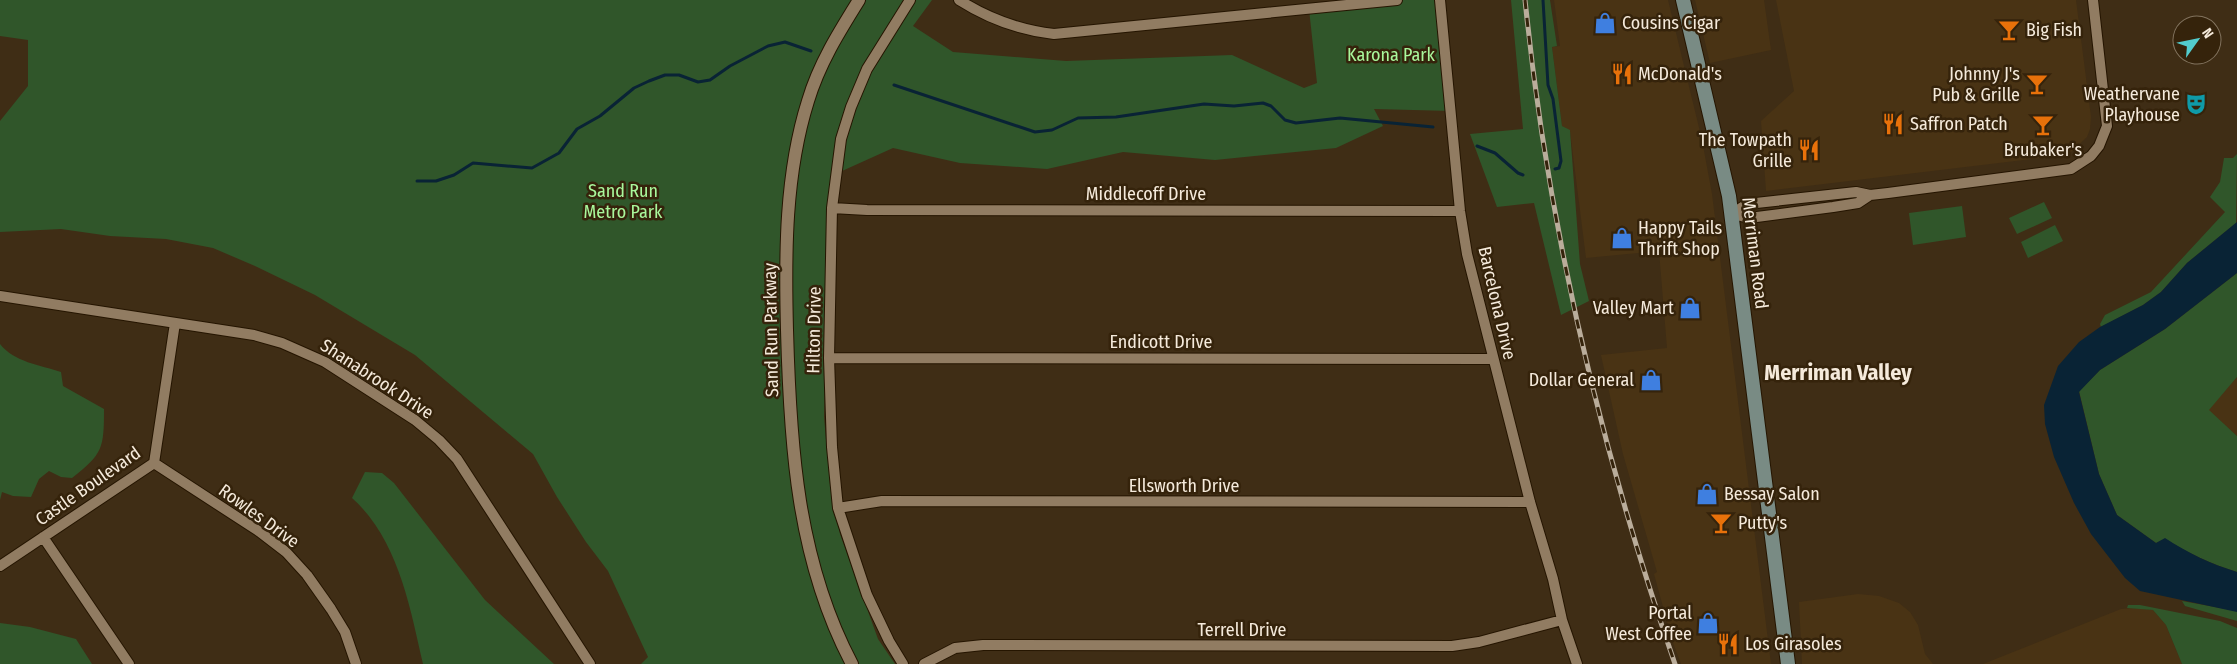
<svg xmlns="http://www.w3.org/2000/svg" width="2237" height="664" font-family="'Fira Sans Condensed',sans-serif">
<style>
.built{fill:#493314}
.green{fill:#30562a}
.water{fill:#092335}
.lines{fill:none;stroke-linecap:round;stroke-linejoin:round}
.stream{stroke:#092335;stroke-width:3}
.minor-casing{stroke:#251500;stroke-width:12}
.tertiary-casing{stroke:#251500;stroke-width:14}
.secondary-casing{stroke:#251500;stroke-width:16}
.minor{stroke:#917c62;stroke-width:10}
.tertiary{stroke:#917c62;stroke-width:12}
.secondary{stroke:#798b84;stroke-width:14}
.rail-casing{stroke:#baad9b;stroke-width:5}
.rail{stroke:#35230b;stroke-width:3;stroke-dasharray:9;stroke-linecap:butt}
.labels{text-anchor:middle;stroke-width:5;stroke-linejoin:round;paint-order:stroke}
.poi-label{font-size:18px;fill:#f5eadb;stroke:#35230b;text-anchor:start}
.park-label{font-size:18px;fill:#a9f89c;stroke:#35230b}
.street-label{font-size:18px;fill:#f5eadb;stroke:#35230b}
.district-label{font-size:22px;font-weight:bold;fill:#f5eadb;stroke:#35230b}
</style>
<rect width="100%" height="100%" fill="#3f2d15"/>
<!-- built -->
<path class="built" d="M 1554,0 L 1668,0 L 1702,140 L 1712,194 L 1771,664 L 1681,664 L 1672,640 L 1654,574 L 1657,572 L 1623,454 L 1601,355 L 1667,348 L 1659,251 L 1586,258 L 1570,131 L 1562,126 L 1552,47 L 1560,46 Z
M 1695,0 L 1764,0 L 1771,50 L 1710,63 Z
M 1776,0 L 2076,0 L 2091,117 L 2090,129 L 2087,137 L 2071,152 L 2057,156 L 1766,191 L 1761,121 L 1794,91 Z
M 2237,377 L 2237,436 L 2208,410 Z
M 1858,594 L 1879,596 L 1899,603 L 1910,612 L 1918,625 L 1925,654 L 1933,664 L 1802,664 L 1799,602 Z
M 2132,608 L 2153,610 L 2166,625 L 2182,664 L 1983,664 L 2121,609 Z"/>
<!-- green -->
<path class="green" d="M 0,0 L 932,0 L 913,26 L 953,52 L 1066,61 L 1232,55 L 1304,88 L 1317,83 L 1309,9 L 1402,0 L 1439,0 L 1452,111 L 1374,109 L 1383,126 L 1336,148 L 1215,160 L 1123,152 L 1047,169 L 960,163 L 893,148 L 831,176 L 824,417 L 830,484 L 840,534 L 878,639 L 895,664 L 641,664 L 648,657 L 608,571 L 586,542 L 557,497 L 533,454 L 415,355 L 315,295 L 255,266 L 213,248 L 166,239 L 110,236 L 61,229 L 0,232 L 0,121 L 28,86 L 28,40 L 0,36 Z
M 1511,0 L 1550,0 L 1557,46 L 1552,47 L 1562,126 L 1570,130 L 1580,264 L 1589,301 L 1561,315 L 1534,203 L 1497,207 L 1470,134 L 1523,129 Z
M 2237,154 L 2236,223 L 2187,263 L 2161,292 L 2143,305 L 2101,327 L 2100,324 L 2105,315 L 2151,292 L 2225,212 L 2210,197 L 2220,182 L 2224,158 L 2233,158 Z
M 2044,202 L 2052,218 L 2017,234 L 2009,218 Z
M 1962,206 L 1966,237 L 1913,245 L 1909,213 Z
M 2055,225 L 2063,241 L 2028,258 L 2021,242 Z
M 2237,273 L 2237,377 L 2209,410 L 2237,436 L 2237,572 C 2211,564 2188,553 2165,539 L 2156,543 L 2117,515 L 2099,474 L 2079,391 L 2100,370 L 2165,329 Z
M 0,344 C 14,362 40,365 61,372 L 63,386 L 104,409 C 104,448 103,454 72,478 L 61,477 L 49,471 L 39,479 L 31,497 L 13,496 L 2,492 L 0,500 Z
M 365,472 L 382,473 L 394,483 L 485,600 L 554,664 L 423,664 C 410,607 398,539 352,498 Z
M 2182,601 L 2237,611 L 2237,621 L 2185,606 Z
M 2128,605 L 2140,605 L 2220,621 L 2237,628 L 2237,664 L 2182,664 L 2166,625 L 2153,610 L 2127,608 Z
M 0,623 L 30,627 L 76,639 L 92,664 L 0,664 Z"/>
<!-- water -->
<path class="water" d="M 2237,222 L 2237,273 L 2165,329 L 2100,370 L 2079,392 L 2099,474 L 2117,515 L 2156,543 L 2165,538 C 2188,553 2211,564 2237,572 L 2237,612 L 2140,591 L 2125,578 L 2091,534 L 2074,503 L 2054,457 L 2045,424 L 2044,405 L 2058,366 L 2079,342 L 2100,327 L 2143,305 L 2161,292 L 2187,263 Z"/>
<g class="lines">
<!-- stream -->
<path class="stream" d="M 1543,0 L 1548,85 L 1553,99 L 1561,161 L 1559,168 L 1555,169
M 894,85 L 1035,132 L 1052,130 L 1078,118 L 1116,117 L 1204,104 L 1234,106 L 1263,103 L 1271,106 L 1285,120 L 1296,123 L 1340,118 L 1433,127
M 1477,146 L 1495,153 L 1518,173 L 1523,175
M 417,181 L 436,181 L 454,175 L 473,163 L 532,168 L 559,153 L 577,129 L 600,116 L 634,88 L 649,81 L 665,75 L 679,75 L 698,82 L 710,80 L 730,66 L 768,46 L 785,42 L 811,51"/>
<!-- minor casing -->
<g class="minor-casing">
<path id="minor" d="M 959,0 C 989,19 1018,30 1054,34 L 1397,0
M 1440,0 L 1460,211 L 1467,254 L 1530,502 L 1553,579 L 1562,620 L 1577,664
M 832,208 L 867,210 L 1460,211
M 1732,214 L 1747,204 L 1856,192 L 1870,195 L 1888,193 L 2071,169 L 2091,156 L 2099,146 L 2107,126 L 2093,0
M 1732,214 L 1749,218 L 1833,207 L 1858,203 L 1870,195
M 0,296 L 254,335 L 282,343 L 325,362 L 415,420 L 439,440 L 457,459 L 590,664
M 829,358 L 1493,359
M 154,463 L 260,532 L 286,552 L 307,575 L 331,609 L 345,632 L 356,664
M 838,508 L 882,501 L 1530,502
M 43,537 L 129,664
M 0,566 L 154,463 L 175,323
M 903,664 L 889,641 L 867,595 L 838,508 L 832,447 L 829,358 L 832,208 L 841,139 L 851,107 L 867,69 L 910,0
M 924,664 L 955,648 L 983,645 L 1452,646 L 1479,642 L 1562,620"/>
</g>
<!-- tertiary casing -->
<g class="tertiary-casing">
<path id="tertiary" d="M 852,664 C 797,560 790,445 787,330 C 785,254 785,174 808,101 C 819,64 839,32 859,0"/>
</g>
<!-- secondary casing -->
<g class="secondary-casing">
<path id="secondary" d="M 1683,0 L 1729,196 L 1788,664"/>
</g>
<!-- minor -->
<use href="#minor" class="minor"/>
<!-- tertiary -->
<use href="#tertiary" class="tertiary"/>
<!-- secondary -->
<use href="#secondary" class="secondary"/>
<!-- rail casing -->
<g class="rail-casing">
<path id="rail" d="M 1525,0 C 1548,228 1600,448 1675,664"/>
</g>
<!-- rail -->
<use href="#rail" class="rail"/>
</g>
<!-- icons -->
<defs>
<g id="shop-bare" transform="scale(1.725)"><path d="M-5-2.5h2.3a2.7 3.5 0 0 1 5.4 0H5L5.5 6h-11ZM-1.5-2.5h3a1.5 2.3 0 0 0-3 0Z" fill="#3f7fe0" stroke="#35230b" stroke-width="2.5" paint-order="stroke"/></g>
<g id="bar-bare" transform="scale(1.725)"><path d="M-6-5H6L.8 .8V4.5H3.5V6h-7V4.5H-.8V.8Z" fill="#e8710a" stroke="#35230b" stroke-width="2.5" paint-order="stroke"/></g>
<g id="restaurant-bare" transform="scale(1.725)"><path d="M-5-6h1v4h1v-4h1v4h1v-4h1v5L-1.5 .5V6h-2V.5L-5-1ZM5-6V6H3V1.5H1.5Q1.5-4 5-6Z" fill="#e8710a" stroke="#35230b" stroke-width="2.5" paint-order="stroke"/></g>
<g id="theatre-bare" transform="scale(1.725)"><path d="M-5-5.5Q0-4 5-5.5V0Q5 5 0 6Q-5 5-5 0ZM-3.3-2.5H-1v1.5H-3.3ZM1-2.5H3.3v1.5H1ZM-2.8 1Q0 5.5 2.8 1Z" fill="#0f9aa8" stroke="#35230b" stroke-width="2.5" paint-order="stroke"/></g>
</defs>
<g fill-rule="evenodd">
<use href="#shop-bare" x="1605" y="23"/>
<use href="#bar-bare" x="2009" y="30"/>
<use href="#restaurant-bare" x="1622" y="74"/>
<use href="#bar-bare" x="2037" y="84"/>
<use href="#theatre-bare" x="2196" y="104"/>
<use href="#restaurant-bare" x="1893" y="124"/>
<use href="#bar-bare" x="2043" y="125"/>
<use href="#restaurant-bare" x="1809" y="150"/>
<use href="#shop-bare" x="1622" y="238"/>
<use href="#shop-bare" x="1690" y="308"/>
<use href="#shop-bare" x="1651" y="380"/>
<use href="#shop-bare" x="1707" y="494"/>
<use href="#bar-bare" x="1721" y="523"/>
<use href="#shop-bare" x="1708" y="623"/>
<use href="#restaurant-bare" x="1728" y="644"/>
</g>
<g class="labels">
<!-- poi labels -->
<g class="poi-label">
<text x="1622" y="29">Cousins Cigar</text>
<text x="2026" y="36">Big Fish</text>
<text x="1638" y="80">McDonald's</text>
<text x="2020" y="80" text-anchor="end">Johnny J's<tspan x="2020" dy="21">Pub &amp; Grille</tspan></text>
<text x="2180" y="100" text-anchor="end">Weathervane<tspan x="2180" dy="21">Playhouse</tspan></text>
<text x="1910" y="130">Saffron Patch</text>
<text x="1792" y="146" text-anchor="end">The Towpath<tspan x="1792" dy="21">Grille</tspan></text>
<text x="2043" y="156" text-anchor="middle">Brubaker's</text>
<text x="1638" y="234">Happy Tails<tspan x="1638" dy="21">Thrift Shop</tspan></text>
<text x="1674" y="314" text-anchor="end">Valley Mart</text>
<text x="1634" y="386" text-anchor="end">Dollar General</text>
<text x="1724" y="500">Bessay Salon</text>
<text x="1738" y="529">Putty's</text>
<text x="1692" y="619" text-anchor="end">Portal<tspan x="1692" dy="21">West Coffee</tspan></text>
<text x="1745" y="650">Los Girasoles</text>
</g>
<!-- park labels -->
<g class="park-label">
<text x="1391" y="61">Karona Park</text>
<text x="623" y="197">Sand Run<tspan x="623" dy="21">Metro Park</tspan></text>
</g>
<!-- street labels -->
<g class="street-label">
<text x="1146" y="200">Middlecoff Drive</text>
<text transform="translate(1755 253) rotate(83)" y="6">Merriman Road</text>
<text transform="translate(1497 303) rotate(77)" y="6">Barcelona Drive</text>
<text transform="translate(771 330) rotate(-91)" y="6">Sand Run Parkway</text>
<text transform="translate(814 330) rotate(-89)" y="6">Hilton Drive</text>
<text x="1161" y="348">Endicott Drive</text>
<text transform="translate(377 379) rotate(33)" y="6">Shanabrook Drive</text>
<text transform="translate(88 486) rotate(-35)" y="6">Castle Boulevard</text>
<text x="1184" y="492">Ellsworth Drive</text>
<text transform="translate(259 516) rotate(36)" y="6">Rowles Drive</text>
<text x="1242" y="636">Terrell Drive</text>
</g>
<!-- district labels -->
<g class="district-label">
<text x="1838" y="380">Merriman Valley</text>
</g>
</g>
<!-- north arrow -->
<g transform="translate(2197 40) rotate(57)"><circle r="24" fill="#35230b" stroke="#82735e"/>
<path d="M0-4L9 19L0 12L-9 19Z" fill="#52cdce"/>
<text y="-8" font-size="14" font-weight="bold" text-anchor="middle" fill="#f5eadb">N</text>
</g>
</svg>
